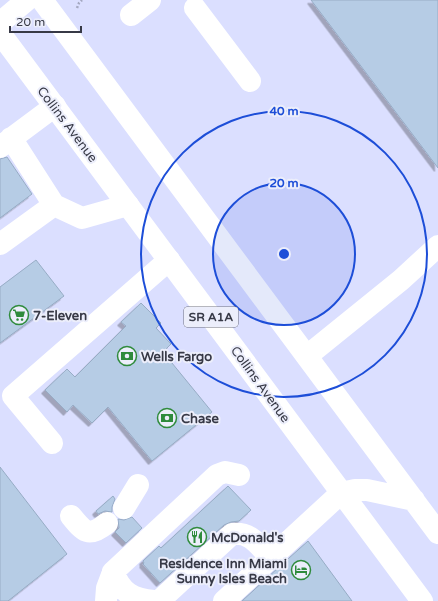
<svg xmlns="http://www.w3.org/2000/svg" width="438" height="601" font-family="'Varela Round',sans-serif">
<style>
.building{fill:#b6cce5;stroke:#97acc5;filter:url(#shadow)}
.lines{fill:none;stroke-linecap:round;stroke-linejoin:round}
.path{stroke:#a4a8c1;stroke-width:2.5;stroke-dasharray:2 2;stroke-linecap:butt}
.minor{stroke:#fff;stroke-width:22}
.major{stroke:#fff;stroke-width:22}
.ring{fill:none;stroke:#1d4ed8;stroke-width:2}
.labels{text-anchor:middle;stroke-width:4;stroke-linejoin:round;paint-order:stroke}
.shield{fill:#eceefb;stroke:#6d6f7c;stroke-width:1}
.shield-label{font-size:12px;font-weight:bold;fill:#373946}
.street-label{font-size:13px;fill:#373946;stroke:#eceefb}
.poi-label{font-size:13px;font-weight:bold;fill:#373946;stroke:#eceefb;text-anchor:start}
.centre{fill:#1d4ed8;stroke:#eceefb;stroke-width:2}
.ring-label{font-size:12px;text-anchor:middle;font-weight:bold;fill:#1d4ed8;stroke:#eceefb;stroke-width:4;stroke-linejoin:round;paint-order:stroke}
</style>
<defs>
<filter id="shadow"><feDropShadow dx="-3.5" dy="3.5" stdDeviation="0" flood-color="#0004"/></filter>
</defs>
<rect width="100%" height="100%" fill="#dbdfff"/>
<!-- building -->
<path class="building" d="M 311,0 L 438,0 L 438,168 Z
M 7,157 L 32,194 L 0,218 L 0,159 Z
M 36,260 L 64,296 L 0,343 L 0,287 Z
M 141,303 L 161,323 L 156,328 L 171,344 L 163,352 L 212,412 L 152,461 L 108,407 L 92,423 L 73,405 L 67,412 L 45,390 L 67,369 L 75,377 L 126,326 L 121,322 Z
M 0,467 L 67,554 L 8,601 L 0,601 Z
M 228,486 L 251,510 L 239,521 L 231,522 L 224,525 L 160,583 L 143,564 L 144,563 L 143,561 L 159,546 L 161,548 Z
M 113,496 L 115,499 L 112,507 L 112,512 L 105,511 L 98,514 L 96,511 Z
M 132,517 L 142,528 L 126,543 L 115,532 L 119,528 L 118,519 L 124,520 Z
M 308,541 L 352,601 L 242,601 L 279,567 Z"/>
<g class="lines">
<!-- path -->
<path class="path" d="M 77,8 L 79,3 L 82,0"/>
<!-- minor -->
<path class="minor" d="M 195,8 L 250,81
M 131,15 L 150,0
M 0,23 L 27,0
M 11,138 L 54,205 L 82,218 L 128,205
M 0,147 L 55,106
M 0,244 L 54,205
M 307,356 L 401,280 L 438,246
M 52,443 L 13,396 L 169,260
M 124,508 L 138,485
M 71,516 C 84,532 89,538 107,523
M 106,601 L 107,588 L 113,572
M 154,601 C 132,599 122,593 113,572 L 217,475 L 225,472 L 239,475
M 159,601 L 232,534 C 252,532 258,545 271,558
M 224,601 L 341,493"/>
<!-- major -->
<path class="major" d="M 42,0 L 438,533
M 0,33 L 422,601
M 341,493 L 355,490 L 367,490 L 414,500"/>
</g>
<!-- distance rings -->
<circle cx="284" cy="254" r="71" fill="#1d4ed8" fill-opacity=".12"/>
<g class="ring">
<circle cx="284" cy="254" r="71"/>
<circle cx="284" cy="254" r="143"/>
</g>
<!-- icons -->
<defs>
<g id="supermarket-ring" transform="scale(1)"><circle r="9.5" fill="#eceefb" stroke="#2f8b3c" stroke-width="1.5"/><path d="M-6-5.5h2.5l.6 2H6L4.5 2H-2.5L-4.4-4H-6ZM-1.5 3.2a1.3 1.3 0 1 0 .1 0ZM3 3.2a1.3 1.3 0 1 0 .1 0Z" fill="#2f8b3c"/></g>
<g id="bank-ring" transform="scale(1)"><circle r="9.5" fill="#eceefb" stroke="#2f8b3c" stroke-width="1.5"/><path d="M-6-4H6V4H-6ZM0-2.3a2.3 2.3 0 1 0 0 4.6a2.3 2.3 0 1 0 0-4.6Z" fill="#2f8b3c"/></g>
<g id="restaurant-ring" transform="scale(1)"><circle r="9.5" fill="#eceefb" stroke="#2f8b3c" stroke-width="1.5"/><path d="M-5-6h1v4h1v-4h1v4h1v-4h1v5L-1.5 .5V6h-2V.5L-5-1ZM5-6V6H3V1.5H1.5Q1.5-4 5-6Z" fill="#2f8b3c"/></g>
<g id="hotel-ring" transform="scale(1)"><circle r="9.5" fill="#eceefb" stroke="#2f8b3c" stroke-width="1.5"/><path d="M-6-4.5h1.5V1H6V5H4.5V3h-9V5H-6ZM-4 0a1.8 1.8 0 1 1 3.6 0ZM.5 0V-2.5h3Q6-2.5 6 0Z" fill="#2f8b3c"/></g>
</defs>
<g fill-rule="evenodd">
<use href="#supermarket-ring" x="19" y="315"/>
<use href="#bank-ring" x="127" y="356"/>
<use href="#bank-ring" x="167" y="418"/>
<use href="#restaurant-ring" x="197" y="537"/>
<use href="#hotel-ring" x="301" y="570"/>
</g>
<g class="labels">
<!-- shield labels -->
<rect class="shield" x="184" y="307" width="54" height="20" rx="3"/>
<g class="shield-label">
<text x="211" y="321">SR A1A</text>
</g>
<!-- street labels -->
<g class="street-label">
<text transform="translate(68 124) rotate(53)" y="5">Collins Avenue</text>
<text transform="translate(261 384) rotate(54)" y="5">Collins Avenue</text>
</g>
<!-- poi labels -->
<g class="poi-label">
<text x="33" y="320">7-Eleven</text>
<text x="141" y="361">Wells Fargo</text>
<text x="181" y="423">Chase</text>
<text x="211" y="542">McDonald's</text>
<text x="287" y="568" text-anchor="end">Residence Inn Miami<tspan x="287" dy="15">Sunny Isles Beach</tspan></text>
</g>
</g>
<circle cx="284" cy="254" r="6" class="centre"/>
<g class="ring-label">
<text x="284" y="115">40 m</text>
<text x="284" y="187">20 m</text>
</g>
<!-- scale -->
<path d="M10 26v6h71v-6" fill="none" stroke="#373946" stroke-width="2"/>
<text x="16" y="26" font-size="12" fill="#373946" stroke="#eceefb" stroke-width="3" paint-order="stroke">20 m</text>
</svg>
